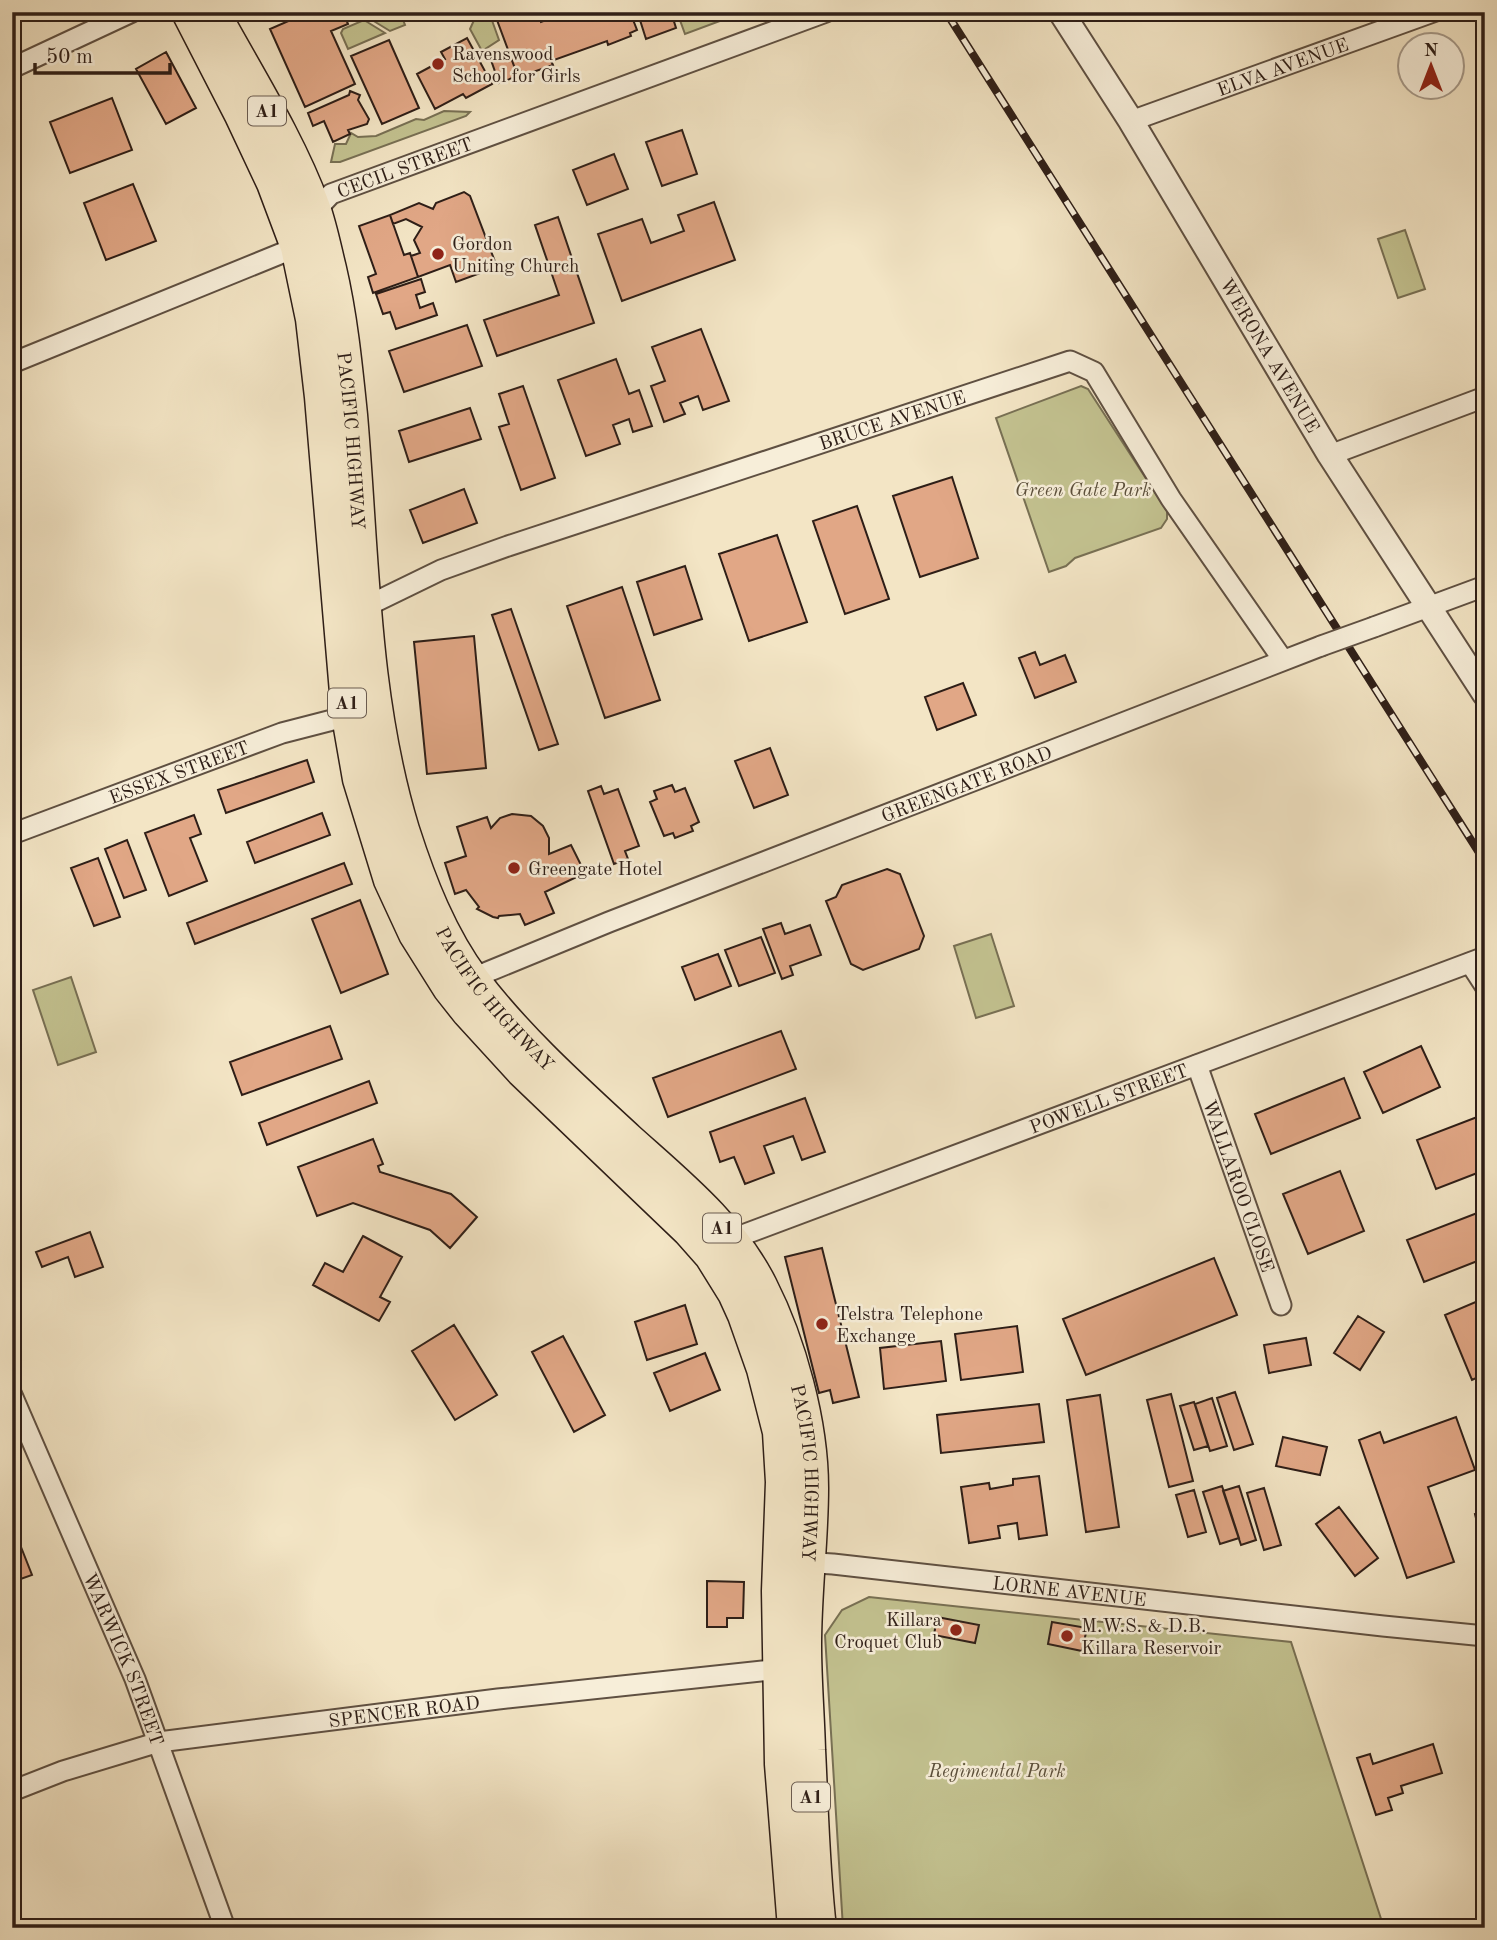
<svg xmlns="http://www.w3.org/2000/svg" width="1497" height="1940" font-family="'Old Standard TT',serif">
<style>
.green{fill:#c3c290;stroke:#787054;stroke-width:2}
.building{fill:#e1a786;stroke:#2e1e17;stroke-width:2}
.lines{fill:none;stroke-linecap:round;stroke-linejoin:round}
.minor-casing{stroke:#5f5042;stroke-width:23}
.tertiary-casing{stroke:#5f5042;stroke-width:28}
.trunk-casing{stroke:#2e1e17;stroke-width:35}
.minor{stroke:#f7eed9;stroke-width:19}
.tertiary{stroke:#f7eed9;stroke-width:24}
.trunk{stroke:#f3e5c5;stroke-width:32}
.rail-casing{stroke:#2e1e17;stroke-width:8}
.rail{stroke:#f7eed9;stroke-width:5;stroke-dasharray:16;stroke-linecap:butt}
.minor-bridge-casing{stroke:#5f5042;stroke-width:23;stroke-linecap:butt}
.minor-bridge{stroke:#f7eed9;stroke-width:19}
.poi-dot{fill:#8f2418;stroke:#f7eed9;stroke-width:2.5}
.labels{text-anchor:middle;stroke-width:5;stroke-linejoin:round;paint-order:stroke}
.shield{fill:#f7eed9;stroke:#6a5c51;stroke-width:2}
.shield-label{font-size:18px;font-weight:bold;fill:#2e1e17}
.poi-label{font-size:19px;fill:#2e1e17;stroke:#f7eed9;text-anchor:start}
.street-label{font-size:19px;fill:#2e1e17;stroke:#f7eed9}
.park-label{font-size:19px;font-style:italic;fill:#5b4f3b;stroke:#f7eed9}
</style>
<rect width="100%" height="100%" fill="#f3e5c5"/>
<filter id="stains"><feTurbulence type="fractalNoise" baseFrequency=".00286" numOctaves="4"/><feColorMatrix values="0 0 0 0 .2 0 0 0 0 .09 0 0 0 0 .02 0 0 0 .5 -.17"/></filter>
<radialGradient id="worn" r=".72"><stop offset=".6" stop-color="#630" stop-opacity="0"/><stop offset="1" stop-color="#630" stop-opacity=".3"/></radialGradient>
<!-- green -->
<path class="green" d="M 359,12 L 400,12 L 405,25 L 390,31 Z
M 489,12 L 499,40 L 482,51 L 470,29 L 475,18 Z
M 677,12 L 744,12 L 685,34 Z
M 364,20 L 385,33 L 348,49 L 341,33 L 343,29 Z
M 444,111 L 470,112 L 466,116 L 340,162 L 331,162 L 335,144 L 346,144 L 351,133 L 358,137 L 376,136 L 416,119 L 424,120 Z
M 1405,230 L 1425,289 L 1398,298 L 1378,239 Z
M 1081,386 L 1088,389 L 1167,511 L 1167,519 L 1161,528 L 1075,558 L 1066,566 L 1049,572 L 996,418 Z
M 991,934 L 1014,1006 L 976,1018 L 954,946 Z
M 71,977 L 96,1052 L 58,1065 L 33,990 Z
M 869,1597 L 1291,1642 L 1384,1928 L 843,1928 L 825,1635 L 842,1610 Z"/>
<!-- building -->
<path class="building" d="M 309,12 L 343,12 L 348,24 L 331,31 L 355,84 L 305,107 L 270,29 Z
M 494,12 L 538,12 L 541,22 L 568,12 L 630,12 L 637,30 L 630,33 L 631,36 L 608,45 L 607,41 L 551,61 L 553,65 L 522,76 L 521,72 L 517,74 Z
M 659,12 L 671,12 L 676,28 L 646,39 L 640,20 Z
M 467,38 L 492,84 L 466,98 L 463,94 L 435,109 L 417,74 L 445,59 L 441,52 Z
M 389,40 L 419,108 L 382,124 L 351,56 Z
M 166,52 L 196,108 L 166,124 L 136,69 Z
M 509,53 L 518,76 L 499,83 L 491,60 Z
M 350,91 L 360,95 L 358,100 L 369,119 L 367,124 L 348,130 L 350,134 L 333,142 L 324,121 L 313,126 L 308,113 L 349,95 Z
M 112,98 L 132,150 L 70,173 L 50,122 Z
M 682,130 L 697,174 L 662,186 L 646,142 Z
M 614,154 L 628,189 L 587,205 L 573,170 Z
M 133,184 L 156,241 L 106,260 L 84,203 Z
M 464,192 L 470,196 L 497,267 L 456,282 L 450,265 L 418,277 L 411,256 L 420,253 L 414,240 L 422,227 L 406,219 L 393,224 L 390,215 L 419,203 L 433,209 L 436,203 Z
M 714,202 L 735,260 L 622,301 L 598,234 L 642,219 L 651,243 L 684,231 L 678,215 Z
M 390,215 L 404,255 L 410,253 L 418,277 L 373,293 L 368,277 L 376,274 L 359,226 Z
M 558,217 L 594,323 L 497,356 L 484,320 L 559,295 L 535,225 Z
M 421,279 L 425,292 L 416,295 L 420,308 L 433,303 L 437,315 L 396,329 L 390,312 L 383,314 L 376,294 Z
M 467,325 L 482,366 L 404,392 L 389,351 Z
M 701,329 L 729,401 L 703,410 L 698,396 L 680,403 L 685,414 L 664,422 L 651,386 L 665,381 L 652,347 Z
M 616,359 L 629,394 L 639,390 L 652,426 L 633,432 L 629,419 L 613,425 L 620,444 L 586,456 L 558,380 Z
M 523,386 L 555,478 L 521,490 L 499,427 L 509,424 L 499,394 Z
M 470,408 L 481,439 L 409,462 L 399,431 Z
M 952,477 L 978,558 L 920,577 L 893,496 Z
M 464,489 L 477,523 L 423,543 L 410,510 Z
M 857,506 L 889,599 L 845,614 L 813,521 Z
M 777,535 L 807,622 L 749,641 L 719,554 Z
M 685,566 L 702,619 L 654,635 L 637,582 Z
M 622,587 L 660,700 L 605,718 L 567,606 Z
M 511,609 L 558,744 L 539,750 L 492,615 Z
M 474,636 L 486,768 L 427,774 L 414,642 Z
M 1035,652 L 1040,665 L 1065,655 L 1076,682 L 1035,698 L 1019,658 Z
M 963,683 L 976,715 L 937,730 L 925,697 Z
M 770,748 L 788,795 L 754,808 L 735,761 Z
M 307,760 L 314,782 L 226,813 L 218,790 Z
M 672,785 L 675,792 L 685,788 L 699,822 L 691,826 L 693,831 L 675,838 L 673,833 L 664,836 L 650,802 L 657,799 L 654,791 Z
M 601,786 L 604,794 L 618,789 L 639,846 L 625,851 L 628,859 L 614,864 L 588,791 Z
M 322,813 L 330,835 L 255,863 L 247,842 Z
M 512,814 L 531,816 L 543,826 L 549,838 L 549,854 L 571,845 L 585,873 L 545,892 L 554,913 L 525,925 L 520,914 L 499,916 L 498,918 L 493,917 L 477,909 L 479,907 L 466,890 L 455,894 L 445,863 L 466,856 L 457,827 L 487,817 L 491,828 L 500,818 Z
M 194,815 L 201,834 L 190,838 L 207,881 L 169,896 L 145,833 Z
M 127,840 L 146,890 L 124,898 L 105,849 Z
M 98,858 L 120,917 L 94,926 L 71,868 Z
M 344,863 L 352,884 L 195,944 L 187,923 Z
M 887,869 L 900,874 L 924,936 L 919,949 L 863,970 L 851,964 L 826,901 L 836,897 L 842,885 Z
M 360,900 L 388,974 L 341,993 L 312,919 Z
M 781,923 L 785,934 L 810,925 L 821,955 L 790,966 L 793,975 L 782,979 L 763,929 Z
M 761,937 L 775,973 L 739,986 L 725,950 Z
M 718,954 L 731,986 L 695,1000 L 682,967 Z
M 330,1026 L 342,1059 L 242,1095 L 230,1062 Z
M 781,1031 L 796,1069 L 668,1117 L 653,1078 Z
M 1421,1046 L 1440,1087 L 1383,1113 L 1364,1072 Z
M 1344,1078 L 1360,1118 L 1271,1154 L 1255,1114 Z
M 369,1081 L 377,1103 L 267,1145 L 259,1123 Z
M 805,1098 L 825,1152 L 802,1160 L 793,1136 L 764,1146 L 774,1173 L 745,1184 L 734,1157 L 720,1162 L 710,1132 Z
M 1485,1114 L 1485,1170 L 1436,1189 L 1417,1140 Z
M 373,1139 L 383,1164 L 378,1166 L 380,1172 L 451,1194 L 477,1217 L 450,1248 L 430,1230 L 353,1203 L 317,1216 L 298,1167 Z
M 1340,1171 L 1364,1231 L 1308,1254 L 1283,1194 Z
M 1485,1210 L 1485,1258 L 1424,1282 L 1407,1240 Z
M 90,1232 L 103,1267 L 75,1277 L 68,1257 L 42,1267 L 36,1252 Z
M 363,1236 L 402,1257 L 380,1297 L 390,1302 L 379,1321 L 313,1285 L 325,1263 L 343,1272 Z
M 822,1248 L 859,1397 L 833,1403 L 830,1390 L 819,1393 L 785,1257 Z
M 1214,1258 L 1237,1315 L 1086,1375 L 1063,1319 Z
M 1485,1298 L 1485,1374 L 1472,1380 L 1445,1315 Z
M 685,1305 L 697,1344 L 647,1360 L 635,1322 Z
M 1358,1316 L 1384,1332 L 1360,1370 L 1334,1353 Z
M 454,1325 L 497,1395 L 455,1420 L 412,1351 Z
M 1017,1326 L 1023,1372 L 961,1380 L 955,1334 Z
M 563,1336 L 605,1415 L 574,1432 L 532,1352 Z
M 1306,1338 L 1311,1365 L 1269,1373 L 1264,1345 Z
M 941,1341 L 946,1381 L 884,1389 L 880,1348 Z
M 705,1353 L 720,1390 L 670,1411 L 654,1373 Z
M 1235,1392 L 1253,1444 L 1234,1450 L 1217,1398 Z
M 1171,1394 L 1193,1481 L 1169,1487 L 1147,1400 Z
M 1100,1395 L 1119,1527 L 1086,1532 L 1067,1400 Z
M 1212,1398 L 1227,1446 L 1210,1451 L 1195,1404 Z
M 1194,1402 L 1208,1446 L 1194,1450 L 1180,1406 Z
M 1039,1404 L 1044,1442 L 941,1453 L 937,1415 Z
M 1456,1417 L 1475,1470 L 1428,1487 L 1454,1562 L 1407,1578 L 1359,1440 L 1380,1432 L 1384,1443 Z
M 1283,1437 L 1327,1447 L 1320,1475 L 1276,1466 Z
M 1039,1476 L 1047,1535 L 1019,1539 L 1017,1523 L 998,1526 L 1000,1538 L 969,1543 L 961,1487 L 989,1483 L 990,1489 L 1013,1485 L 1013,1479 Z
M 1222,1486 L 1239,1538 L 1220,1544 L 1203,1492 Z
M 1239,1486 L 1256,1540 L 1241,1545 L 1223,1491 Z
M 1264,1488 L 1281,1545 L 1264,1550 L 1247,1493 Z
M 1194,1490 L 1206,1532 L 1188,1537 L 1176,1495 Z
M 1339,1507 L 1378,1558 L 1355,1576 L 1316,1524 Z
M 1485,1512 L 1485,1556 L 1475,1514 Z
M 21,1547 L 32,1575 L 12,1582 L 12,1550 Z
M 707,1581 L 744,1582 L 743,1618 L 727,1618 L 727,1627 L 707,1627 Z
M 937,1617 L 979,1625 L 975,1643 L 934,1635 Z
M 1052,1622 L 1087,1628 L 1082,1651 L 1048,1644 Z
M 1433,1744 L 1442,1773 L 1401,1786 L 1403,1793 L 1388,1798 L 1392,1810 L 1376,1815 L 1357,1758 L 1370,1754 L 1373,1764 Z"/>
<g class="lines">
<!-- minor casing -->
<g class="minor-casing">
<g id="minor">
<path d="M 12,68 L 132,12"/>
<path id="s1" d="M 1131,121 L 1433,12"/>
<path id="s2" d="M 12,363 L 297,247 L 307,233 L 315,211 L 331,194 L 826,12"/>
<path d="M 1330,455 L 1485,397"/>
<path id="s3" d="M 365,607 L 441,570 L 508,546 L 1070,361 L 1094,372 L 1171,499 L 1283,660"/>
<path d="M 1374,627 L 1485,586"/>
<path id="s4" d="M 12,834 L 282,733 L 348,716"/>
<path d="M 1470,963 L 1485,986"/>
<path id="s5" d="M 463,982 L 609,922 L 1321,646"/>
<path id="s6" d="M 1197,1065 L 1281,1305"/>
<path id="s7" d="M 732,1239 L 1485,957"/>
<path id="s8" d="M 12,1395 L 135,1679 L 225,1928"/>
<path id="s9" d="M 800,1562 L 833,1564 L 1383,1626 L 1485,1636"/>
<path id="s10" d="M 12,1791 L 63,1771 L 159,1742 L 498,1699 L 790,1668"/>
</g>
</g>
<!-- tertiary casing -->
<g class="tertiary-casing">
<g id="tertiary">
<path id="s11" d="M 1061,12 L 1131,121 L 1330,455 L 1485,694"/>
</g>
</g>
<!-- trunk casing -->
<g class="trunk-casing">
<g id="trunk">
<path d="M 188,12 L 241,115 L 273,183 L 297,247 L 312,319 L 321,397 L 348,716 L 359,779 L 390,880 L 415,934 L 449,988 L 468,1012 L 522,1071 L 688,1230 L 711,1256 L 734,1293 L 744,1315 L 763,1369 L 779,1432 L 782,1482 L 778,1591 L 781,1764 L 794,1928"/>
<path id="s12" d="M 213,12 C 248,76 289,140 314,208 C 321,228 325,249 330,269 C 341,316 346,366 351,415 C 363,553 362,696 403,830 C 420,883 441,937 474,981 C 518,1039 575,1090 628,1139 C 677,1183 731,1226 761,1286 C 790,1343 812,1423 812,1488 C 812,1540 805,1592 805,1645 C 805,1680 808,1715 809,1750 C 812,1809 813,1869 820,1928"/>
</g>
</g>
<!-- minor -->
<use href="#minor" class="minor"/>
<!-- tertiary -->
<use href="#tertiary" class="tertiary"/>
<!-- trunk -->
<use href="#trunk" class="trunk"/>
<!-- rail casing -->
<g class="rail-casing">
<path id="rail" d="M 946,12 L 1485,862"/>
</g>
<!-- rail -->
<use href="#rail" class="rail"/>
<!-- minor-bridge casing -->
<g class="minor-bridge-casing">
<path id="minor-bridge" d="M 1321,646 L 1374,627"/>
</g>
<!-- minor-bridge -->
<use href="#minor-bridge" class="minor-bridge"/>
</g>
<!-- markers -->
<g class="poi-dot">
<circle cx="438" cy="64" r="7"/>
<circle cx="438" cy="254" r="7"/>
<circle cx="514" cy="868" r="7"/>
<circle cx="822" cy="1324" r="7"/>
<circle cx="956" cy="1630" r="7"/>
<circle cx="1067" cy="1636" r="7"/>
</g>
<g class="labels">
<!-- shield labels -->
<g class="shield">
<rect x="248" y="96.5" width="38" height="29" rx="5"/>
<rect x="328" y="688.5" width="38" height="29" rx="5"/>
<rect x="703" y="1213.5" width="38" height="29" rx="5"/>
<rect x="792" y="1782.5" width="38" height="29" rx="5"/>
</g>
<g class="shield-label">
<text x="267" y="117">A1</text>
<text x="347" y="709">A1</text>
<text x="722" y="1234">A1</text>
<text x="811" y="1803">A1</text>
</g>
<!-- poi labels -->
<g class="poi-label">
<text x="452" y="60">Ravenswood<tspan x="452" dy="22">School for Girls</tspan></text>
<text x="452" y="250">Gordon<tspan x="452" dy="22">Uniting Church</tspan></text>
<text x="528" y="875">Greengate Hotel</text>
<text x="836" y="1320">Telstra Telephone<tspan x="836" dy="22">Exchange</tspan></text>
<text x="942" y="1626" text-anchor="end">Killara<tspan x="942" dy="22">Croquet Club</tspan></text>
<text x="1081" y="1632">M.W.S. &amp; D.B.<tspan x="1081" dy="22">Killara Reservoir</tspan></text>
</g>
<!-- street labels -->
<g class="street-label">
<text dy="7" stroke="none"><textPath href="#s1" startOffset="161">ELVA AVENUE</textPath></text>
<text dy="7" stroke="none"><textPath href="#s2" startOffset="450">CECIL STREET</textPath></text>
<text dy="7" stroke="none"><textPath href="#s11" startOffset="402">WERONA AVENUE</textPath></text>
<text dy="7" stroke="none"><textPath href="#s3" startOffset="560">BRUCE AVENUE</textPath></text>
<text dy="7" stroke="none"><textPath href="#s12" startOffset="457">PACIFIC HIGHWAY</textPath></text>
<text dy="7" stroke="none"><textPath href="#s4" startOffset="178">ESSEX STREET</textPath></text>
<text dy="7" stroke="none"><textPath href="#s5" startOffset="541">GREENGATE ROAD</textPath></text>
<text dy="7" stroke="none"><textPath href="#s12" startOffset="1045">PACIFIC HIGHWAY</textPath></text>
<text dy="7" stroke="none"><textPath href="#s7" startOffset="402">POWELL STREET</textPath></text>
<text dy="7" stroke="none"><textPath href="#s6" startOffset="128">WALLAROO CLOSE</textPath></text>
<text dy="7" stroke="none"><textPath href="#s12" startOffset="1633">PACIFIC HIGHWAY</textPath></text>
<text dy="7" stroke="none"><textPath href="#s9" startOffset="271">LORNE AVENUE</textPath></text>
<text dy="7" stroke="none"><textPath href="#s8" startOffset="287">WARWICK STREET</textPath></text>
<text dy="7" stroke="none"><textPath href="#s10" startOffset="402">SPENCER ROAD</textPath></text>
</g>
<!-- park labels -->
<g class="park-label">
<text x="1083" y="496">Green Gate Park</text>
<text x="997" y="1777">Regimental Park</text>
</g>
</g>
<!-- margin -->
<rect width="1497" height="1940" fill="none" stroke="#f3e5c5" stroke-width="42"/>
<rect x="14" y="14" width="1469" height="1912" fill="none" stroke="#2e1e17" stroke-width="3.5"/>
<rect x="21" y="21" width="1455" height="1898" fill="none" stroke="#2e1e17" stroke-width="2"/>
<!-- north arrow -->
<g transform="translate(1431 66)"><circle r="33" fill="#f7eed9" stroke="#a79b8b" stroke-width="2"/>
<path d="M0-5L12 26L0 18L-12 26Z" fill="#8f2418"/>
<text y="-10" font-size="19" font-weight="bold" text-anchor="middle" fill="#2e1e17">N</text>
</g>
<!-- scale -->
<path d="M35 63v10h135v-10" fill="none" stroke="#2e1e17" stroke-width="3.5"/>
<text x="46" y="63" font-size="21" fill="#2e1e17" stroke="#f7eed9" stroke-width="5" paint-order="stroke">50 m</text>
<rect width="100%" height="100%" filter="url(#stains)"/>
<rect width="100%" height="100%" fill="url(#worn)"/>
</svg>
